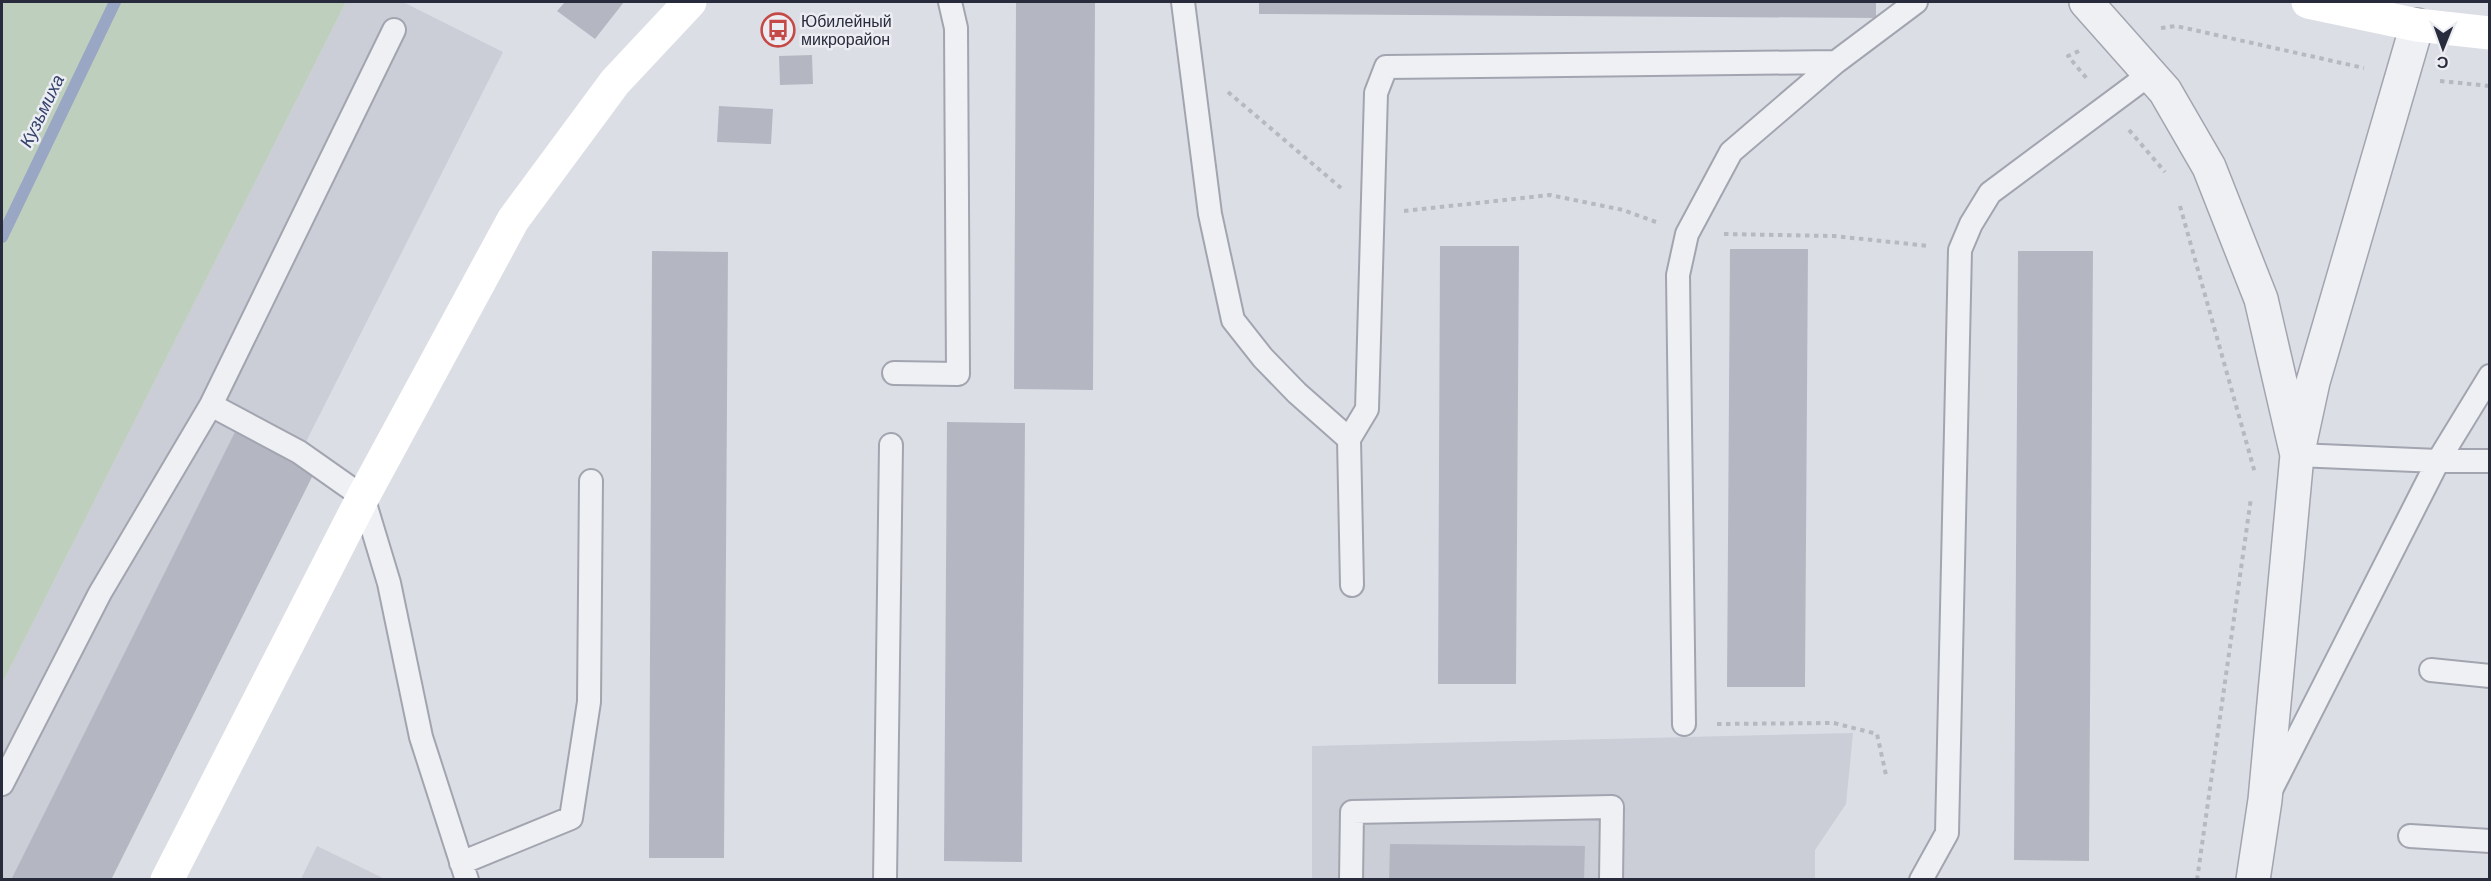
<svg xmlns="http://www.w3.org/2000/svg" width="2491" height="881" font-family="Helvetica,sans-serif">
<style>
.built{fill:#cbcdd7}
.green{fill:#bfcfbe}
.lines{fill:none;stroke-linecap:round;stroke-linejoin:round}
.stream{stroke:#99a6c4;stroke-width:12}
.building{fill:#b4b7c2}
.service-casing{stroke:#a2a5af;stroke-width:26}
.tertiary-casing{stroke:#a2a5af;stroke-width:36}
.path{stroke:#b7b9c0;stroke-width:4;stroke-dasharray:4.5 4.5;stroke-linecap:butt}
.service{stroke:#eff0f4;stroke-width:22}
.tertiary{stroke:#eff0f4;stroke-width:33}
.secondary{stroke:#fff;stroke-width:33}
.labels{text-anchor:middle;stroke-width:5;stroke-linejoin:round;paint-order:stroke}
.poi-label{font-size:16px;fill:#272b3b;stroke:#ecedf3;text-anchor:start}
.water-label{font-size:18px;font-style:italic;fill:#34436c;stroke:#ecedf3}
</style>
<rect width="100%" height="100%" fill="#dcdee6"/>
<!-- built -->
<path class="built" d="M 346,2 L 403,2 L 503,52 L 85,879 L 2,879 L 2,684 Z
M 1853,733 L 1846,804 L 1815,850 L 1815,880 L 1312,879 L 1312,746 Z
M 317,846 L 385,879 L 301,879 Z"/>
<!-- green -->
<path class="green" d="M 2,2 L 346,2 L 2,684 Z"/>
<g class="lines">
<!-- stream -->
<path class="stream" d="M 2,237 L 115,2"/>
</g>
<!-- building -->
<path class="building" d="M 565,2 L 624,2 L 595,39 L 557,11 Z
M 1016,2 L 1095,2 L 1093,390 L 1014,389 Z
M 1259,2 L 1876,2 L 1876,18 L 1259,14 Z
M 812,55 L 813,84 L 780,85 L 779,56 Z
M 719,106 L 773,109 L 771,144 L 717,142 Z
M 1440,246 L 1519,246 L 1516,684 L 1438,684 Z
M 1730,249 L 1808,249 L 1805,687 L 1727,687 Z
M 652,251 L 728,252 L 724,858 L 649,858 Z
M 2018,251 L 2093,251 L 2089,861 L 2014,860 Z
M 947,422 L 1025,423 L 1022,862 L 944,861 Z
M 237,428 L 317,467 L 111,880 L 11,880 Z
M 1390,844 L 1585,846 L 1584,880 L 1389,880 Z"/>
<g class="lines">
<!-- service casing -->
<g class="service-casing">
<path id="service" d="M 1183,2 L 1210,214 L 1233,320 L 1263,358 L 1297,393 L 1349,439 L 1352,585
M 894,373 L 958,374 L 956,28 L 950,2
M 211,405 L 299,452 L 363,497 L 389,583 L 421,737 L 467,880
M 1349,439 L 1367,409 L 1376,93 L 1386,67 L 1836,62 L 1916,2
M 2297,455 L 2438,461 L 2490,461
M 2431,670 L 2490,676
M 1684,724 L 1678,275 L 1687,234 L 1731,152 L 1836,62
M 2,784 L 100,593 L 211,405 L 394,30
M 2272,788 L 2438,461 L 2490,376
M 2410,836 L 2490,841
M 461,863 L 571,818 L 589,702 L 591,481
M 885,880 L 891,445
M 1351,880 L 1352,812 L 1612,807 L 1611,880
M 1921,880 L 1947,833 L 1960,250 L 1971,224 L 1990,193 L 2150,74"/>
</g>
<!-- tertiary casing -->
<g class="tertiary-casing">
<path id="tertiary" d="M 2086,2 L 2165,91 L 2209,167 L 2261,299 L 2297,455 L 2265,800 L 2253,880
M 2300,442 L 2313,382 L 2417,25"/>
</g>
<!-- path -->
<path class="path" d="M 2161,28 L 2176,26 L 2364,68
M 2079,51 L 2068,56 L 2088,80
M 2440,81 L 2490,86
M 1228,92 L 1341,188
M 2129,130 L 2165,172
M 2180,206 L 2255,473
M 1404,211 L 1550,195 L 1623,210 L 1656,222
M 1724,234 L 1834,236 L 1929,246
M 1717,724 L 1834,723 L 1877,734 L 1886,775
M 2197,880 L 2251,498"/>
<!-- service -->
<use href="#service" class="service"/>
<!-- tertiary -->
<use href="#tertiary" class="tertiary"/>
<!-- secondary -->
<path class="secondary" d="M 2308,2 L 2417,25 L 2490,33
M 167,880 L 363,497 L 513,220 L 615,82 L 690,2"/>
</g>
<!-- icons -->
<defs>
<g id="bus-ring" transform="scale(1.725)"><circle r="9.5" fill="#ecedf3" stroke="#c54a47" stroke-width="1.5"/><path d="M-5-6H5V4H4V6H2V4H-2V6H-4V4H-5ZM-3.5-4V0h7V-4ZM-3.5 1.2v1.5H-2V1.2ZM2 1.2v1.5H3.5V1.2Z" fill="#c54a47"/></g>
</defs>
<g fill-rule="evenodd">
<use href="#bus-ring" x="778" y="30"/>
</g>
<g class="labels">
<!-- poi labels -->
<g class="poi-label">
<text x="801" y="27">Юбилейный<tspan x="801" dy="18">микрорайон</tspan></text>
</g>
<!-- water labels -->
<g class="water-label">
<text transform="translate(42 111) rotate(-64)" y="6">Кузьмиха</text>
</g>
</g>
<!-- border -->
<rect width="2491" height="881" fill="none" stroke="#272b3b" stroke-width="6"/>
<!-- north arrow -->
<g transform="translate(2443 48) rotate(181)" stroke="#ecedf3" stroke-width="4.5" paint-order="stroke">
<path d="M0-4.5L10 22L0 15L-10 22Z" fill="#272b3b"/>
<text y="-9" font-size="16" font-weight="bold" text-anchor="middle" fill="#272b3b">С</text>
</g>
</svg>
